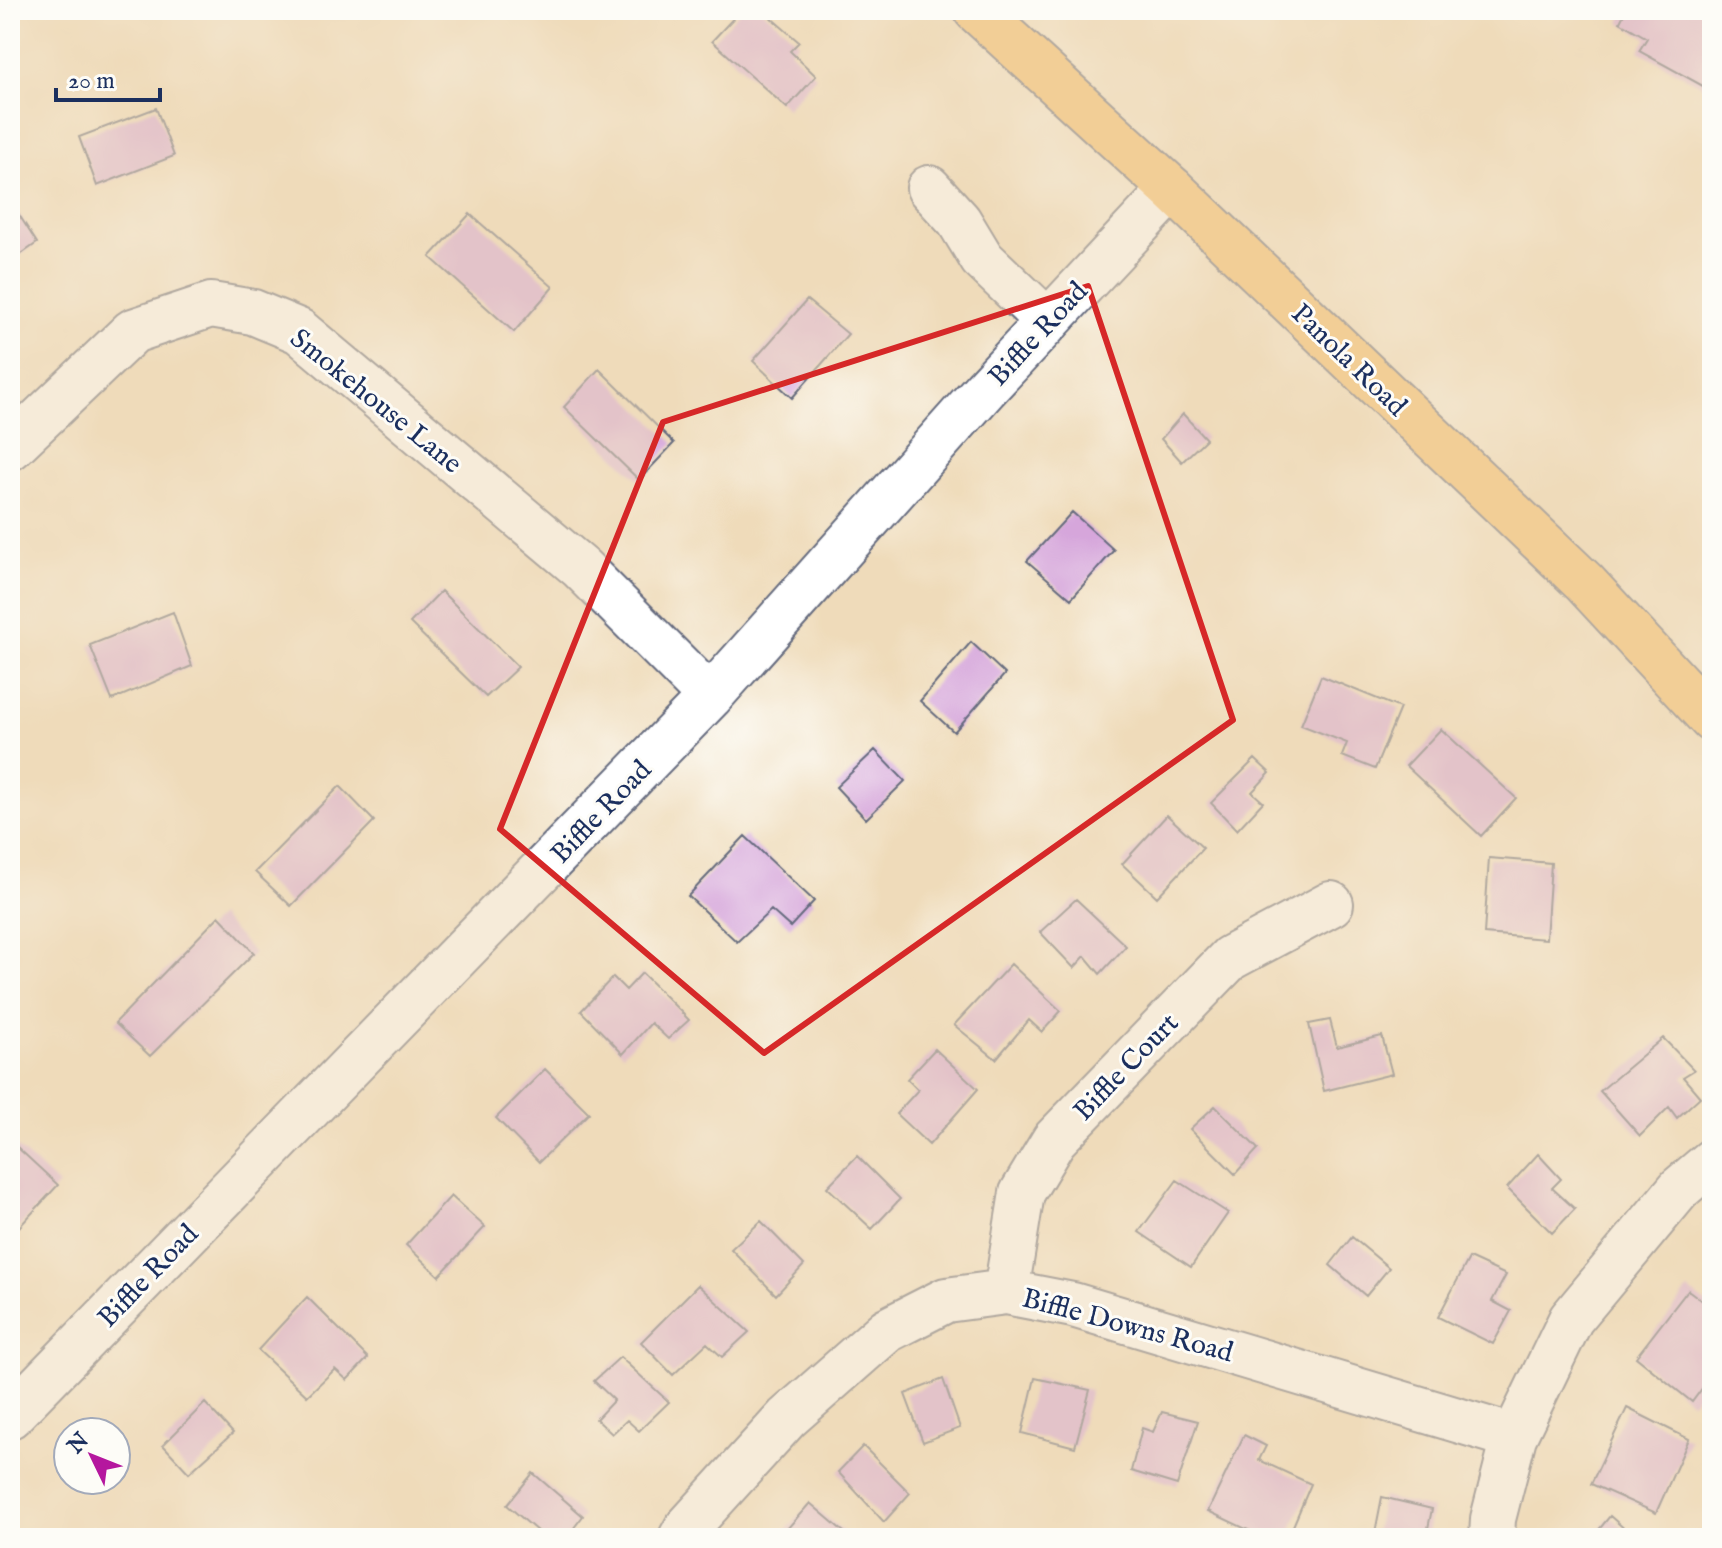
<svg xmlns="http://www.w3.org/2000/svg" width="1722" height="1548" font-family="'IM FELL English',serif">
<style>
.building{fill:#d6a6db}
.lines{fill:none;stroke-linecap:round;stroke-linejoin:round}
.minor-casing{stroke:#656b7e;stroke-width:48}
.major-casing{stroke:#656b7e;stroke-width:48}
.minor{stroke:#fff;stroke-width:44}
.major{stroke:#f7bf6c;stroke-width:44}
.marked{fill:none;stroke:#d62828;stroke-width:6;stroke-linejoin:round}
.labels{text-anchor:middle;stroke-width:6;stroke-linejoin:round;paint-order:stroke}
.street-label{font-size:28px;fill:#1b2f5e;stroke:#fdfcf7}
</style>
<rect width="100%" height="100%" fill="#fdfcf7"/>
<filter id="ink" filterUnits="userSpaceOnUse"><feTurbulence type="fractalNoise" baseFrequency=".0125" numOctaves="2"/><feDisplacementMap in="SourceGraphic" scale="16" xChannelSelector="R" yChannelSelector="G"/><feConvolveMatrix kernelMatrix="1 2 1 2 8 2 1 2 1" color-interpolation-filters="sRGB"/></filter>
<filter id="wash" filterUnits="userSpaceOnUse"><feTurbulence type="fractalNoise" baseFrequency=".006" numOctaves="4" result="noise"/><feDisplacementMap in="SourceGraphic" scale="32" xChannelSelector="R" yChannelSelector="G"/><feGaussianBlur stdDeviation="1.8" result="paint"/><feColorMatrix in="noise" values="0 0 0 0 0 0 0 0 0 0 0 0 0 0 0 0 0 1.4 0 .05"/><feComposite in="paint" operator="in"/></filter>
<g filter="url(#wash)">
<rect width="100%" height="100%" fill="#efdbba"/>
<g id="blocks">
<!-- building -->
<path class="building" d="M 741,10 L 762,10 L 799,42 L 790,51 L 816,76 L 787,108 L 712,41 Z
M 1626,10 L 1712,10 L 1712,91 L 1639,51 L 1647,38 L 1620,22 Z
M 156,108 L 174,156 L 97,186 L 79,137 Z
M 14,207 L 37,243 L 10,262 L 10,210 Z
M 470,214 L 553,287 L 514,332 L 430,257 Z
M 807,300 L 848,334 L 792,398 L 753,361 Z
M 599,369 L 674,443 L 639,480 L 564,407 Z
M 1183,414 L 1206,439 L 1182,462 L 1161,439 Z
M 1072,512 L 1114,550 L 1071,599 L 1027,561 Z
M 441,591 L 518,667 L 486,697 L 410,623 Z
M 173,612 L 192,666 L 112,700 L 90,645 Z
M 971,642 L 1005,674 L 954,732 L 920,701 Z
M 1321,676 L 1400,708 L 1375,769 L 1342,756 L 1347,743 L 1301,725 Z
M 1441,729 L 1516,798 L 1481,836 L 1406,766 Z
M 875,750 L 905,781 L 866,819 L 836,787 Z
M 1255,759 L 1270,773 L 1252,792 L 1263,802 L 1237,830 L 1211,803 Z
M 340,786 L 374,821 L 291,906 L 255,872 Z
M 1167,815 L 1203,848 L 1157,897 L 1122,864 Z
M 745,836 L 814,901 L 790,927 L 771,910 L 737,942 L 688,896 Z
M 1489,858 L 1551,863 L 1546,939 L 1484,934 Z
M 1076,899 L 1126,946 L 1100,974 L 1085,956 L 1074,968 L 1040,932 Z
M 219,916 L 254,953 L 150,1056 L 115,1023 Z
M 1011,964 L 1061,1011 L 1042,1032 L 1029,1020 L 996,1059 L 954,1025 Z
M 642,973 L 689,1020 L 668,1039 L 651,1023 L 623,1054 L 581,1011 L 613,977 L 626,990 Z
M 1330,1020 L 1337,1047 L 1382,1036 L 1392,1074 L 1324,1091 L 1309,1024 Z
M 1663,1038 L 1694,1070 L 1683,1077 L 1700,1097 L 1677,1118 L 1669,1107 L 1640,1136 L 1600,1091 Z
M 935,1049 L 978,1089 L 929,1145 L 896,1114 L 918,1090 L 907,1079 Z
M 545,1069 L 589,1113 L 539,1162 L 496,1118 Z
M 1215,1106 L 1258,1149 L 1235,1174 L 1190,1129 Z
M 17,1147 L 58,1185 L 10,1237 L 10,1155 Z
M 1538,1154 L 1561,1179 L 1552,1188 L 1575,1209 L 1552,1233 L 1507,1188 Z
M 857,1156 L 900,1199 L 872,1229 L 827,1187 Z
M 1177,1180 L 1228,1213 L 1191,1267 L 1139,1232 Z
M 451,1196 L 485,1227 L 439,1276 L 406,1245 Z
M 761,1221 L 804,1265 L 776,1295 L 731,1249 Z
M 1352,1237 L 1389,1268 L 1366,1296 L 1330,1265 Z
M 1469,1258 L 1506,1275 L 1492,1301 L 1511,1311 L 1493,1344 L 1438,1317 Z
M 698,1285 L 749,1332 L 722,1357 L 707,1343 L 673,1375 L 641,1342 Z
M 1688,1290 L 1712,1308 L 1712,1375 L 1692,1402 L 1636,1357 Z
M 307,1297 L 368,1358 L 347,1380 L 335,1369 L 307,1396 L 258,1350 Z
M 620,1357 L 669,1402 L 639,1431 L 627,1420 L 612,1434 L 596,1419 L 614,1400 L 594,1381 Z
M 1035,1378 L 1090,1390 L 1075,1447 L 1022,1433 Z
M 943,1379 L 960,1428 L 923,1442 L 905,1394 Z
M 205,1403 L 233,1433 L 189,1473 L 163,1445 Z
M 1627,1408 L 1689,1439 L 1656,1513 L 1591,1484 Z
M 1162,1412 L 1198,1421 L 1177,1485 L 1131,1471 L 1142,1428 L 1153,1432 Z
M 1244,1435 L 1266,1446 L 1259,1460 L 1311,1484 L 1288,1538 L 1265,1538 L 1208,1511 Z
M 863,1446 L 910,1493 L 884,1522 L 838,1472 Z
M 533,1473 L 583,1516 L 566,1538 L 545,1538 L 507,1505 Z
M 1382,1497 L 1432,1509 L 1426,1538 L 1374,1538 Z
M 810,1503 L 851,1538 L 779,1538 Z
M 1610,1516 L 1635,1538 L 1592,1538 Z"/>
</g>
</g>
<g filter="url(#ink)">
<use href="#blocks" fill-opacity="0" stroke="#656b7e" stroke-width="2"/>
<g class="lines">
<!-- minor casing -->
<g class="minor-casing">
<path id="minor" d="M 929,188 L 959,221 L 982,259 L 1048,322
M 10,448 L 133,331 L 211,305 L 253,312 L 299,331 L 581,568 L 710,697
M 1006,1292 L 1022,1193 L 1054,1140 L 1230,958 L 1331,904
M 10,1416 L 710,697 L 985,389 L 1172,189
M 681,1538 L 686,1529 L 787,1418 L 887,1330 L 946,1300 L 1006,1292 L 1073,1305 L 1514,1437
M 1492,1538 L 1493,1519 L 1514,1437 L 1571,1319 L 1680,1188 L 1712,1161"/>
</g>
<!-- major casing -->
<g class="major-casing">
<path id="major" d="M 976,10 L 1172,189 L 1585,583 L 1712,720"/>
</g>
<!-- minor -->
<use href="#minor" class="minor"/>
<!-- major -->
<use href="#major" class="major"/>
</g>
</g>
<!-- marked area -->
<path d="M0 0H1722V1548H0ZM 1088,286 L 1233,720 L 764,1053 L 500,829 L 663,422 Z" fill="#efdbba" fill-opacity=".55" fill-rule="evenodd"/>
<path class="marked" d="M 1088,286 L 1233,720 L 764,1053 L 500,829 L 663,422 Z"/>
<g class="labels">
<!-- street labels -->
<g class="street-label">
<text transform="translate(1037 333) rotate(-47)" y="10">Biffle Road</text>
<text transform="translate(1350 359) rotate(44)" y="10">Panola Road</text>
<text transform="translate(377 400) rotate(39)" y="10">Smokehouse Lane</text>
<text transform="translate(600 811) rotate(-46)" y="10">Biffle Road</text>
<text transform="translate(1125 1066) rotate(-46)" y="10">Biffle Court</text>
<text transform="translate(147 1275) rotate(-46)" y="10">Biffle Road</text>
<text transform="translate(1128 1324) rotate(15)" y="10">Biffle Downs Road</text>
</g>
</g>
<!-- margin -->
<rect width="1722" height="1548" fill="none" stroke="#fdfcf7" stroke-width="40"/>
<!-- north arrow -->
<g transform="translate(92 1456) rotate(313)"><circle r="38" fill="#fdfcf7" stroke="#a3aaba" stroke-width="2"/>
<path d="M0-6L14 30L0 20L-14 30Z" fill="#b5179e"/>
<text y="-12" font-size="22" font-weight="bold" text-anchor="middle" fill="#1b2f5e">N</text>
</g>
<!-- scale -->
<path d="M56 88v12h104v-12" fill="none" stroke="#1b2f5e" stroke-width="4"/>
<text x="68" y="88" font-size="24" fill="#1b2f5e" stroke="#fdfcf7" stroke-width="6" paint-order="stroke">20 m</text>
</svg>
